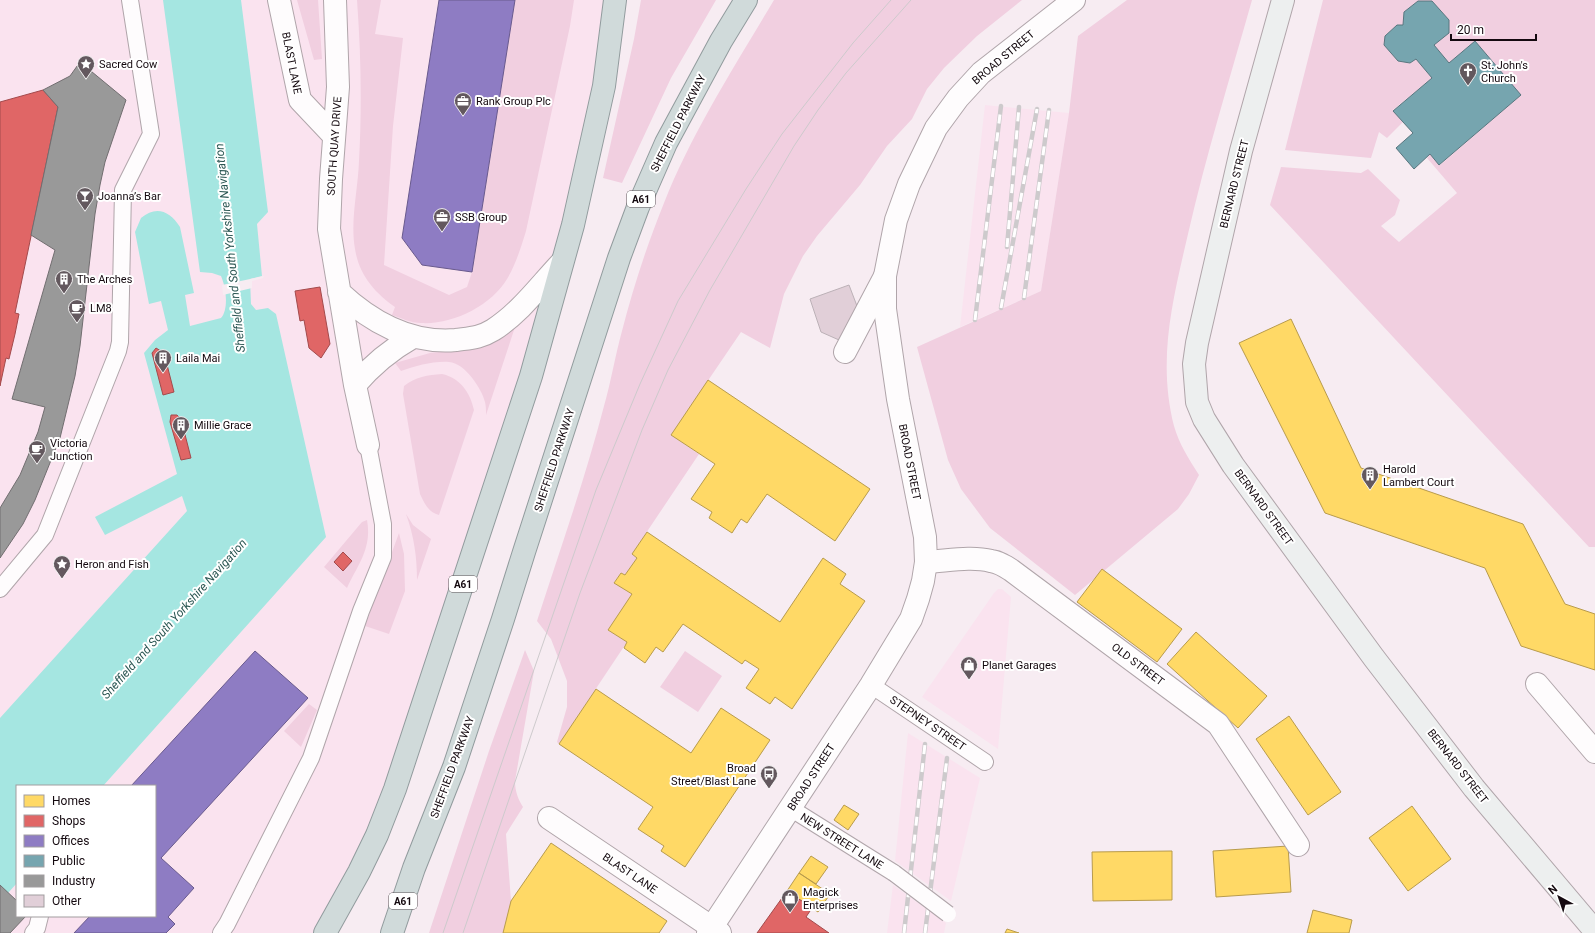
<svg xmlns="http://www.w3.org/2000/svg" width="1595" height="933" font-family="Roboto,sans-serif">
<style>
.built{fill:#fae3ef;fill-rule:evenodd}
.green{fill:#f1cfe0}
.water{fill:#a5e6e1}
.pier{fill:#f7ecf2}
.homes{fill:#ffd966;stroke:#b89b4c}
.shops{fill:#e06666;stroke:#a34a4c}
.offices{fill:#8e7cc3;stroke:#695a8d}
.public{fill:#76a5af;stroke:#59767f}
.industry{fill:#999;stroke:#716e70}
.building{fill:#e1cfd8;stroke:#bcb1b7}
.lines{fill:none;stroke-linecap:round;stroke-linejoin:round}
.service-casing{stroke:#b0a5aa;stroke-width:18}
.minor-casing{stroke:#b0a5aa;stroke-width:24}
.tertiary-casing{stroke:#b0a5aa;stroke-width:24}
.secondary-casing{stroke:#b0a5aa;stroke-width:24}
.trunk-casing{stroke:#919b9d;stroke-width:24}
.service{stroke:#fefcfd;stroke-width:16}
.minor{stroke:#fefcfd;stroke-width:22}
.tertiary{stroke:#fefcfd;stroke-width:22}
.secondary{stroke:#edefef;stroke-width:22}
.trunk{stroke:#d0dada;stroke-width:22}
.tram{stroke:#cdcacc;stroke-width:1}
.rail-casing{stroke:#cdcacc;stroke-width:4.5}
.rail{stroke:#fff;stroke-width:3;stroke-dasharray:9;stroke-linecap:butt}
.service-bridge-casing{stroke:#b0a5aa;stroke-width:18;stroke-linecap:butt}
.service-bridge{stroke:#fefcfd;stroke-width:16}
.labels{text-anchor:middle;stroke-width:4;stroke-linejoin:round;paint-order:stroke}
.shield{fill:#fff;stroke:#5a5357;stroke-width:1}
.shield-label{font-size:10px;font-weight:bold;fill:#14090f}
.street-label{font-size:11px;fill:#14090f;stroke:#fff}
.poi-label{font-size:11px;fill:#14090f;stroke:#fff;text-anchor:start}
.water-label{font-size:12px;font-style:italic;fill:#2a5652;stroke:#fff}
</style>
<rect width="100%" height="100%" fill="#f7ecf2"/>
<!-- built -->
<path class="built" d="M 0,0 L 615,0 L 573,225 L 377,835 L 325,933 L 0,933 ZM 17,786 L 155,786 L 155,916 L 17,916 Z
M 985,105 L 1069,113 L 1041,291 L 960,327 Z
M 998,589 L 1002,589 L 1011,597 L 998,749 L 922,697 L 994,593 Z
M 908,733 L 980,778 L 951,901 L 895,861 Z
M 893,885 L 946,923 L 944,933 L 887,933 Z"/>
<!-- green -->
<path class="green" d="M 297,0 L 318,0 L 322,59 L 314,60 Z
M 357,0 L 381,0 L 375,34 L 403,38 L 393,126 L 384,265 L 449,295 L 467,287 L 472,272 L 515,0 L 574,0 L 570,26 L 526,231 C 521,247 516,264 507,279 C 491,306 452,325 421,323 C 411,323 401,318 392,315 L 395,307 C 375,293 359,275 355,249 C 350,221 358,190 359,161 C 362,107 361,54 357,0 Z
M 641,0 L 716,0 L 671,78 L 622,183 L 603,178 L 634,39 Z
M 774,0 L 1022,0 L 977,36 L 944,68 L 927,89 L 912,119 L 887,146 L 860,185 L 817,236 L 803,256 L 784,294 L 770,348 L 741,332 L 671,435 L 699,454 L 632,554 L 637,558 L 625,575 L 621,573 L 614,582 L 632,594 L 608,630 L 627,642 L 559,744 L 557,742 L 567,707 L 567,681 L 551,639 L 537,621 C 560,550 585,479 604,406 C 611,382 615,356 622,331 C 633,288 647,245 664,203 C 691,134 736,64 774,0 Z
M 1127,0 L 1252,0 C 1230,78 1206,155 1188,234 C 1173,299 1157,359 1174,426 C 1179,444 1189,459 1199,475 L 1189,494 L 1178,509 L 1075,595 L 990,528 L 961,489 L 948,460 L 917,347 L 1041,291 L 1069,113 L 1078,36 Z
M 1323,0 L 1595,0 L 1595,547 L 1589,547 L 1270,205 L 1281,167 L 1361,173 L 1368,169 L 1400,200 L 1395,215 L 1381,226 L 1399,242 L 1457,193 L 1427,158 L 1430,154 L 1440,165 L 1521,95 L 1475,41 L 1449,63 L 1434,45 L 1449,33 L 1449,20 L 1432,1 L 1418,1 L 1404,12 L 1403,25 L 1397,25 L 1385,36 L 1384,45 L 1398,61 L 1410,63 L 1416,59 L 1432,78 L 1393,110 L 1403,122 L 1387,138 L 1379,132 L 1371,158 L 1285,150 Z
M 517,321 L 486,415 C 486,411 486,406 485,402 C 482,389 465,363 449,362 C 433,361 416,366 401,371 L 395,363 L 430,353 L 457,350 Z
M 442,374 C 460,378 470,392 474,410 L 439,515 C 428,512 425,504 420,494 L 403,394 L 404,386 C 415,377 428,375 442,374 Z
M 406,514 L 413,525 L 431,539 L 417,580 C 417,557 414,536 406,514 Z
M 367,520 C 372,548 359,563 347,588 L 324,567 L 362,522 Z
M 399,533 L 404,554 L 405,591 L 389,634 L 365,626 Z
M 525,650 L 534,671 L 515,781 C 515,791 518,799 523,807 L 506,834 L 511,901 L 503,933 L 429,933 L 489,751 Z
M 685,651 L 722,676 L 698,712 L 660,687 Z
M 309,704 L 317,710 L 301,747 L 284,731 Z"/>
<!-- water -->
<path class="water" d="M 163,0 L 241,0 L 268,212 L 257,224 L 262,276 L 250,279 L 251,304 L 256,310 L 268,308 L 276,314 L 326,537 L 103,786 L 17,786 L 17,883 L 0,902 L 0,718 L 187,511 L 182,496 L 105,535 L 95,517 L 177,474 L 144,353 L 155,340 L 168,330 L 161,301 L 149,304 L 135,232 L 141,218 C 156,205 170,211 180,227 L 194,293 L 185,295 L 190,326 L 221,318 C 229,309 226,287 221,276 L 212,273 L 200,272 Z"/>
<!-- pier -->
<path class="pier" d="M 264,276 L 263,278 L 252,281 L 252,288 L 223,295 L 222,285 Z"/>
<!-- homes -->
<path class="homes" d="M 1291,319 L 1361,468 L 1523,524 L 1565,604 L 1595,614 L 1595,670 L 1521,646 L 1485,568 L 1325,513 L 1239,343 Z
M 708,380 L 870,489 L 835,541 L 767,494 L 747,523 L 741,519 L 732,533 L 709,518 L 712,512 L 691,499 L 715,464 L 671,435 Z
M 647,532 L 780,622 L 823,558 L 846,574 L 840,584 L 865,601 L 792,709 L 775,697 L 770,704 L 746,688 L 759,669 L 745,660 L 742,664 L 683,624 L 663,652 L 656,647 L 645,663 L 624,648 L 627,642 L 608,630 L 632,594 L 614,583 L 621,573 L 625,575 L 637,558 L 632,554 Z
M 1102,569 L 1182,629 L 1157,662 L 1077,602 Z
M 1196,632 L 1267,696 L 1238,728 L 1167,664 Z
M 596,689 L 691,753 L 721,708 L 770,740 L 685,867 L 661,851 L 664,846 L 638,829 L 653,807 L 559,744 Z
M 1289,716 L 1341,792 L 1308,815 L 1256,739 Z
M 844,805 L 859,814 L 848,830 L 834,820 Z
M 1412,806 L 1451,859 L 1408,891 L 1369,838 Z
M 551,843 L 667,921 L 659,933 L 503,933 L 511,901 Z
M 1288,846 L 1291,892 L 1216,897 L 1213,851 Z
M 1172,851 L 1172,900 L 1093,901 L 1092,852 Z
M 811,856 L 828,867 L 816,884 L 799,873 Z
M 799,873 L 830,894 L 818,912 L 787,891 Z
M 1313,910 L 1352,920 L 1349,933 L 1307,933 Z
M 1007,929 L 1019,933 L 1005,933 Z"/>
<!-- shops -->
<path class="shops" d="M 43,90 L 58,107 L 15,313 L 19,314 L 15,334 L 9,359 L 6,358 L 0,386 L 0,102 Z
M 320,287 L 330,344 L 321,358 L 309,348 L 304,320 L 300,321 L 295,291 Z
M 156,348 L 164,353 L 174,392 L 163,395 L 152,353 Z
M 171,415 L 177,415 L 181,419 L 191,458 L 181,460 L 170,422 Z
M 343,552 L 352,561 L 343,571 L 334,562 Z
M 787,891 L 812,908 L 806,917 L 829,933 L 757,933 Z"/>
<!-- offices -->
<path class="offices" d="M 439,0 L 515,0 L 472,272 L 422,265 L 402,238 Z
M 255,651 L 308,698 L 161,858 L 194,888 L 168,917 L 175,924 L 166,933 L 74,933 L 90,916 L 155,916 L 155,786 L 131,786 Z"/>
<!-- public -->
<path class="public" d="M 1418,1 L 1432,1 L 1449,20 L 1449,33 L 1434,45 L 1449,63 L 1475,41 L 1521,95 L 1439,165 L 1430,154 L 1414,169 L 1396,148 L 1413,133 L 1393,111 L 1432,78 L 1416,59 L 1410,63 L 1398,61 L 1384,45 L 1385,36 L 1397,25 L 1403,25 L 1404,12 Z"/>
<!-- industry -->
<path class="industry" d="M 80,62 L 126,100 L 105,162 L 100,185 L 95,214 L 80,346 L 75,376 L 60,438 L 35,500 L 23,524 L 0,558 L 0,508 L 20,475 L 38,432 L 45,407 L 12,399 L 55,250 L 31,235 L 58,107 L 43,90 L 70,76 Z
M 0,885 L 17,901 L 17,916 L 26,916 L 10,933 L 0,933 Z"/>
<!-- building -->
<path class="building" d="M 849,285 L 857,306 L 839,340 L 821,332 L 810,299 Z"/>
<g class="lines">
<!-- service casing -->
<g class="service-casing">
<path id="service" d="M 0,589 L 45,535 L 118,351 L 120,342 L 123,190 L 151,134 L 130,0
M 871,685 L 985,762
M 790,808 L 894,873
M 33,933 L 37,928 L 40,916
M 221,933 L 227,924 L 311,758 L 361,611 L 383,557 L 383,524 L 368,445"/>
</g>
<!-- minor casing -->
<g class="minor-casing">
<path id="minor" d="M 279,0 L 300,100 L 334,136
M 335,0 L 338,87 L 331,179 L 329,229 L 355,385 L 368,445
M 339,292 C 371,322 410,344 456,340 C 470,338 480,338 493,330 C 521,312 540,285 562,262
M 845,352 L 885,276
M 355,385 C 372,365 390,350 413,337
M 926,562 C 947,561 971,556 991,561 C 999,562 1005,566 1011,570 L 1218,724 L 1298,845
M 1537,684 L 1595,752
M 549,818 L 720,933"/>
</g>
<!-- tertiary casing -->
<g class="tertiary-casing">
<path id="tertiary" d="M 708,933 L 871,685 L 911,619 L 918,599 L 923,581 L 926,562 L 925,537 L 898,399 L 885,309 L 885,276 L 896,220 L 909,184 L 936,128 L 958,98 L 981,73 L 1074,0"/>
</g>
<!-- secondary casing -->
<g class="secondary-casing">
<path id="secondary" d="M 1283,0 L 1241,151 L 1197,343 L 1194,364 L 1197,402 L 1204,419 L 1233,465 L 1374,658 L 1474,788 L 1595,931"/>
</g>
<!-- trunk casing -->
<g class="trunk-casing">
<path id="trunk" d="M 325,933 L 359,872 L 377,835 L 395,789 L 531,376 L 573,225 L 604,86 L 615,0
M 392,933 L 414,868 L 454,767 L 503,619 L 524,552 L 619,258 L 638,207 L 666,143 L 721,41 L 746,0"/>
</g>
<!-- service -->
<use href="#service" class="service"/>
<!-- minor -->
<use href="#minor" class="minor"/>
<!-- tertiary -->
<use href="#tertiary" class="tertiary"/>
<!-- secondary -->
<use href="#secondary" class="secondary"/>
<!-- trunk -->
<use href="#trunk" class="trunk"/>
<!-- tram -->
<path class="tram" d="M 443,933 L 596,490 L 640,384 L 678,301 L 746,189 L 782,134 L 853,43 L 891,0
M 463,933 L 580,593 L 642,430 L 668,370 L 710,290 L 794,146 L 818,110 L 846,73 L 911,0"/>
<!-- rail casing -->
<g class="rail-casing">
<path id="rail" d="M 1007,247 L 1019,107
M 1024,298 L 1049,110
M 1001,308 L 1037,109
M 975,320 L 1001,106
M 904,933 L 925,744
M 925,933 L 947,758"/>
</g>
<!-- rail -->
<use href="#rail" class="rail"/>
<!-- service-bridge casing -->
<g class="service-bridge-casing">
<path id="service-bridge" d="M 894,873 L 948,914"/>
</g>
<!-- service-bridge -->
<use href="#service-bridge" class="service-bridge"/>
</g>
<!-- icons -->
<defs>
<g id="sight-pin" transform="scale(0.9)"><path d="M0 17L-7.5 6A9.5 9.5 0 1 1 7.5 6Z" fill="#63585e" stroke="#fff"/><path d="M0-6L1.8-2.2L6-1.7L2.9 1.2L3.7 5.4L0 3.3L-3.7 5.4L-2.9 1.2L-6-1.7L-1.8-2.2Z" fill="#fff"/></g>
<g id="church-pin" transform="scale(0.9)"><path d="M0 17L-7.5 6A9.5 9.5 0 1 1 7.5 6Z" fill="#63585e" stroke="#fff"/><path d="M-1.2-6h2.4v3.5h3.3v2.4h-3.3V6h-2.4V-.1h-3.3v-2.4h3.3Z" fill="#fff"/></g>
<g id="office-pin" transform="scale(0.9)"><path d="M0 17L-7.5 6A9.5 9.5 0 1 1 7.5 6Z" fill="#63585e" stroke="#fff"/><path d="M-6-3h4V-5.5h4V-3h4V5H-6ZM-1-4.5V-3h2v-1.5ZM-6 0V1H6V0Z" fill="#fff"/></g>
<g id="bar-pin" transform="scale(0.9)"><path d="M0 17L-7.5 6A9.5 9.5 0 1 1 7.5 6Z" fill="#63585e" stroke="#fff"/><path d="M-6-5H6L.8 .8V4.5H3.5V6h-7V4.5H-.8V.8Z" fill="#fff"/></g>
<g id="building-pin" transform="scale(0.9)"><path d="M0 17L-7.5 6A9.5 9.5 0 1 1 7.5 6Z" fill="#63585e" stroke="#fff"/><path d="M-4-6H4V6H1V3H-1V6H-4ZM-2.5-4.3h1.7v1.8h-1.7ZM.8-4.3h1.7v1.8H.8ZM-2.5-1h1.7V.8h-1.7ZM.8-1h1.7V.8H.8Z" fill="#fff"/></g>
<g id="cafe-pin" transform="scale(0.9)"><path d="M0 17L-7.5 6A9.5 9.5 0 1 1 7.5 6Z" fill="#63585e" stroke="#fff"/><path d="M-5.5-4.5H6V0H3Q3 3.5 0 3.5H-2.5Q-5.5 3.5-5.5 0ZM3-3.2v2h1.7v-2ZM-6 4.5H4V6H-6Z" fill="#fff"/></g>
<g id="shop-pin" transform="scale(0.9)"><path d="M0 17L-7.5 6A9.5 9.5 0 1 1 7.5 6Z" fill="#63585e" stroke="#fff"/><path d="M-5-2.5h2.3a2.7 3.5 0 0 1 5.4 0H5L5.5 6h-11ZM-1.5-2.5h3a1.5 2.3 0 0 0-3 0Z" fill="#fff"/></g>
<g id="bus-pin" transform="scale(0.9)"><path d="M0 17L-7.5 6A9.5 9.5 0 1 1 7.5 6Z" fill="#63585e" stroke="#fff"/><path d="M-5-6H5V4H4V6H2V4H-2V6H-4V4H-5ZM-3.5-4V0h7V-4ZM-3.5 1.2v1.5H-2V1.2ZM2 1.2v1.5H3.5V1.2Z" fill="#fff"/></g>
</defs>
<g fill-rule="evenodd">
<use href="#sight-pin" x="86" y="64"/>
<use href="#church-pin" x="1468" y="71"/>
<use href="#office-pin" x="463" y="101"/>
<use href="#bar-pin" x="85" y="196"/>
<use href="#office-pin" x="442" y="217"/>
<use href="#building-pin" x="64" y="279"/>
<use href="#cafe-pin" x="77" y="308"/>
<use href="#building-pin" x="163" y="358"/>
<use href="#building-pin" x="181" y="425"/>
<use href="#cafe-pin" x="37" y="449"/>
<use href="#building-pin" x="1370" y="475"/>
<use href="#sight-pin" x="62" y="564"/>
<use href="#shop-pin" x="969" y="665"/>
<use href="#bus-pin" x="769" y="774"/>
<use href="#shop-pin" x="790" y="898"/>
</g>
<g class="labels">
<!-- shield labels -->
<g class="shield">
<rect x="627" y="191" width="28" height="16" rx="3"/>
<rect x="449" y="576" width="28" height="16" rx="3"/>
<rect x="389" y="893" width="28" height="16" rx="3"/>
</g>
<g class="shield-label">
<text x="641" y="203">A61</text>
<text x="463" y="588">A61</text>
<text x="403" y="905">A61</text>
</g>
<!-- street labels -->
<g class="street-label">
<text transform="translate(1003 57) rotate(-40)" y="4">BROAD STREET</text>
<text transform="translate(292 63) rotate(79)" y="4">BLAST LANE</text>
<text transform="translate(678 123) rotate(-63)" y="4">SHEFFIELD PARKWAY</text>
<text transform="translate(334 146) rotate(-86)" y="4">SOUTH QUAY DRIVE</text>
<text transform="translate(1234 184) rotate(-76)" y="4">BERNARD STREET</text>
<text transform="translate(554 460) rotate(-72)" y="4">SHEFFIELD PARKWAY</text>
<text transform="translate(910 462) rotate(79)" y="4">BROAD STREET</text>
<text transform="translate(1264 507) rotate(54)" y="4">BERNARD STREET</text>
<text transform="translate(1138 664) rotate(37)" y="4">OLD STREET</text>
<text transform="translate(928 723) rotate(34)" y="4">STEPNEY STREET</text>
<text transform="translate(1458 766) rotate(52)" y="4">BERNARD STREET</text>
<text transform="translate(452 767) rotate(-70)" y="4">SHEFFIELD PARKWAY</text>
<text transform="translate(811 777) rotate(-57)" y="4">BROAD STREET</text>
<text transform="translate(842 841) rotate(32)" y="4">NEW STREET LANE</text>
<text transform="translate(630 873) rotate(34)" y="4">BLAST LANE</text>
</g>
<!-- poi labels -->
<g class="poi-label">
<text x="99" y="68">Sacred Cow</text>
<text x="1481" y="69">St. John's<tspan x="1481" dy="13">Church</tspan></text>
<text x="476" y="105">Rank Group Plc</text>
<text x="98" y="200">Joanna’s Bar</text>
<text x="455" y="221">SSB Group</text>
<text x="77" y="283">The Arches</text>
<text x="90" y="312">LM8</text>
<text x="176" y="362">Laila Mai</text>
<text x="194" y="429">Millie Grace</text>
<text x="50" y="447">Victoria<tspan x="50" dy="13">Junction</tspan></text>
<text x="1383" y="473">Harold<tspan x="1383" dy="13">Lambert Court</tspan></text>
<text x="75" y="568">Heron and Fish</text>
<text x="982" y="669">Planet Garages</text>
<text x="756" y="772" text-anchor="end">Broad<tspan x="756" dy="13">Street/Blast Lane</tspan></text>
<text x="803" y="896">Magick<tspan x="803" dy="13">Enterprises</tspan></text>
</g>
<!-- water labels -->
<g class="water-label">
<text transform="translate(230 248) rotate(-96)" y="4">Sheffield and South Yorkshire Navigation</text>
<text transform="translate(174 619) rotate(-48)" y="4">Sheffield and South Yorkshire Navigation</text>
</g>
</g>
<!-- legend -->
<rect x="16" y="785" width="140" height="132" fill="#ffffff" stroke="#a19d9f"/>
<rect x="24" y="795" width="20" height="12" fill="#ffd966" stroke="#a19d9f"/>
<text x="52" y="805" font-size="12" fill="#14090f">Homes</text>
<rect x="24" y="815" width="20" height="12" fill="#e06666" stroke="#a19d9f"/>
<text x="52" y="825" font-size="12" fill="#14090f">Shops</text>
<rect x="24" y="835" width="20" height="12" fill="#8e7cc3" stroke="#a19d9f"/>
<text x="52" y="845" font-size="12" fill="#14090f">Offices</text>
<rect x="24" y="855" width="20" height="12" fill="#76a5af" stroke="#a19d9f"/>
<text x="52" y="865" font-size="12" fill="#14090f">Public</text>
<rect x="24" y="875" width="20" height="12" fill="#999999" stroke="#a19d9f"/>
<text x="52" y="885" font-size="12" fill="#14090f">Industry</text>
<rect x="24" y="895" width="20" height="12" fill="#e1cfd8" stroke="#a19d9f"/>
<text x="52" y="905" font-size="12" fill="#14090f">Other</text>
<!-- north arrow -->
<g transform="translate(1559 897) rotate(320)" stroke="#ffffff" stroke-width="3" paint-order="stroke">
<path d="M0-3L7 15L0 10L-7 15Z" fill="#14090f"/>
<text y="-6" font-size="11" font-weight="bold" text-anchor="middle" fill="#14090f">N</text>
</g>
<!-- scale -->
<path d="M1451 34v6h85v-6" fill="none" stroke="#14090f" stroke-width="2"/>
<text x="1457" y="34" font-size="12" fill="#14090f" stroke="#ffffff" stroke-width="3" paint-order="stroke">20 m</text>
</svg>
